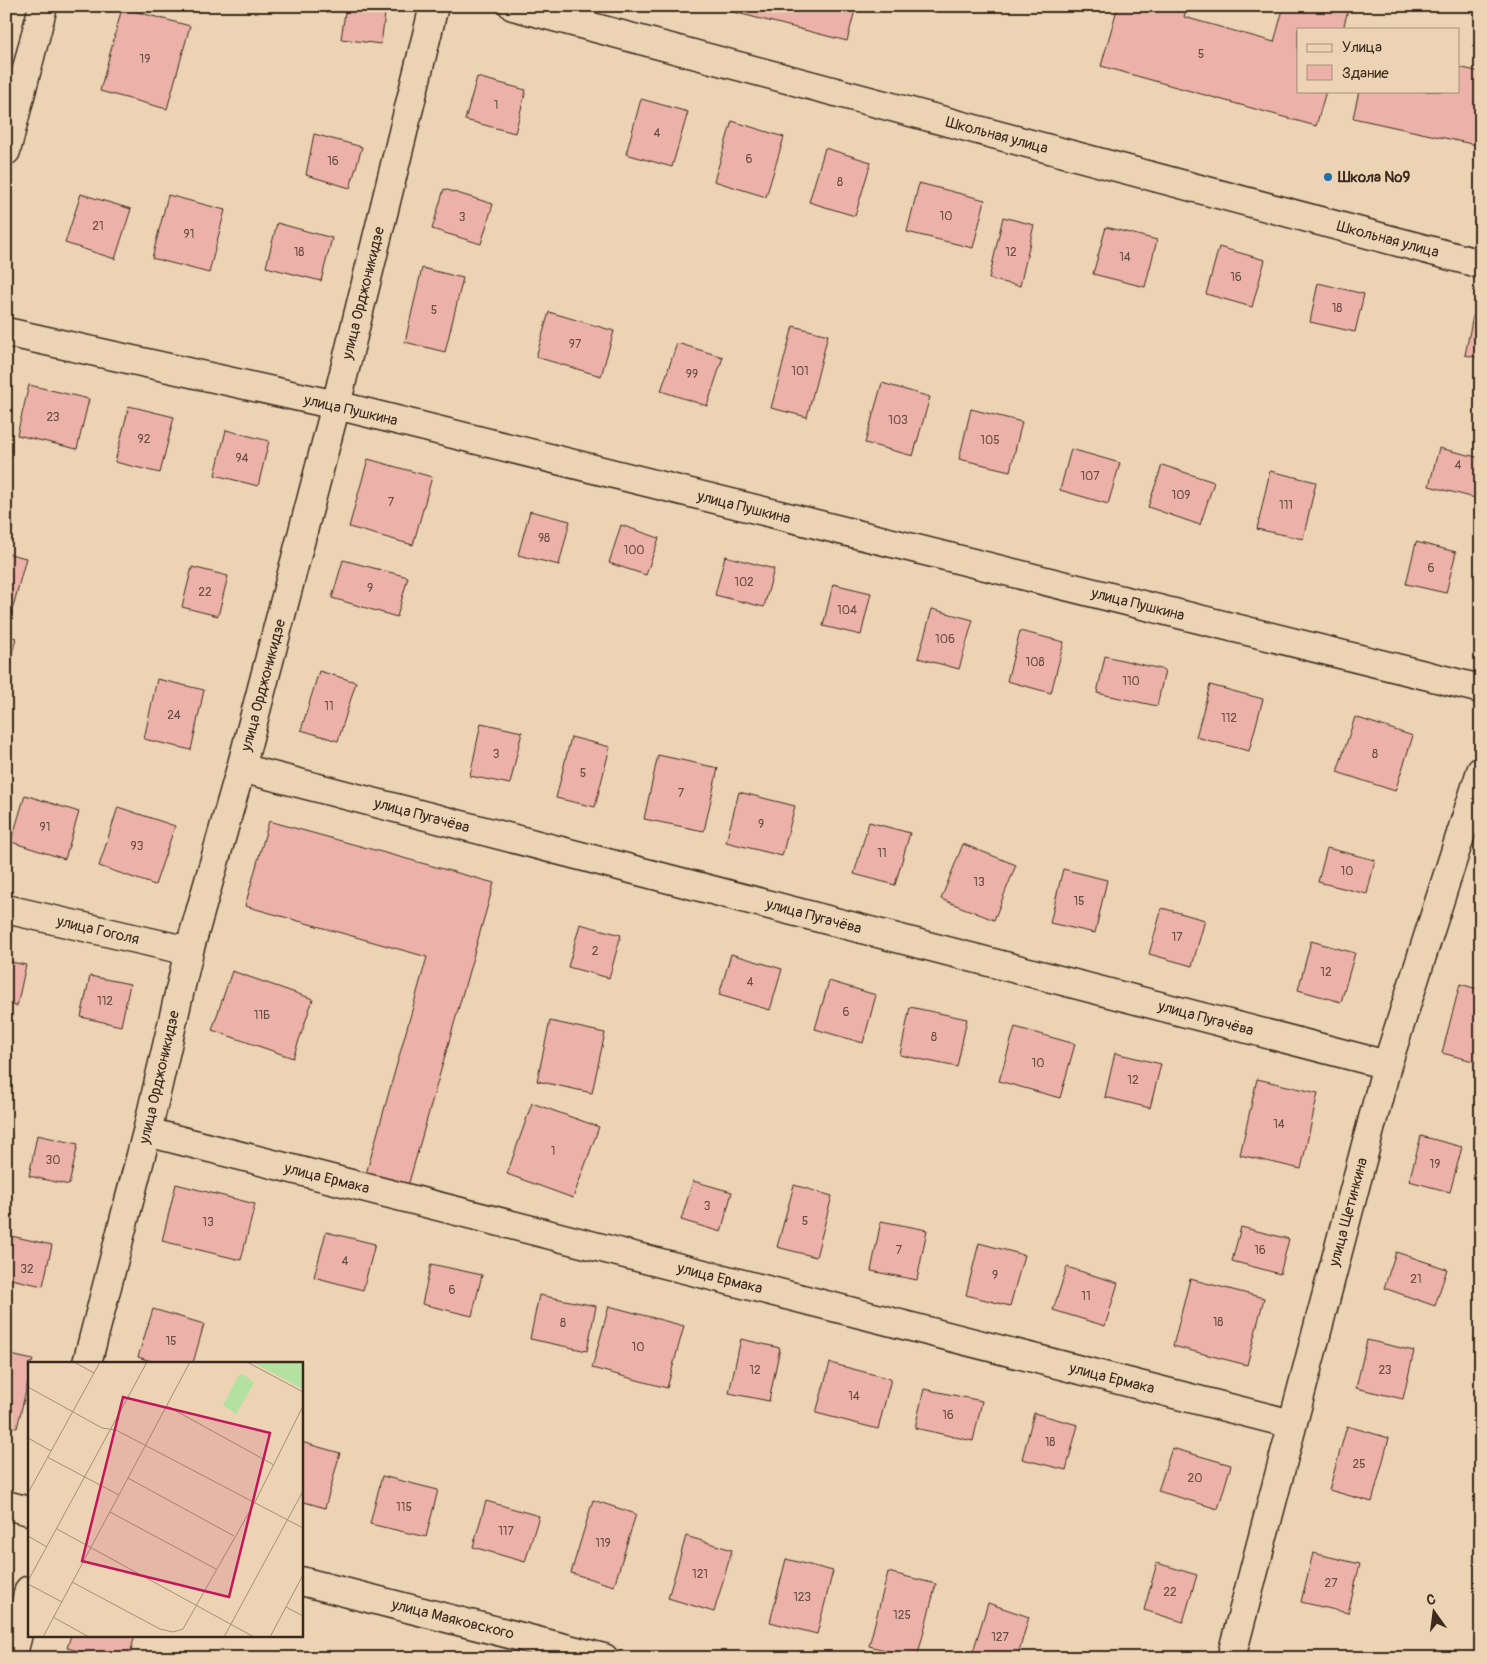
<svg xmlns="http://www.w3.org/2000/svg" width="1487" height="1664" font-family="Pangolin,sans-serif">
<style>
.building{fill:#ecb2aa;stroke:#3b2a1e}
.lines{fill:none;stroke-linecap:round;stroke-linejoin:round}
.minor-casing{stroke:#3b2a1e;stroke-width:31}
.tertiary-casing{stroke:#3b2a1e;stroke-width:31}
.minor{stroke:#ecd3b4;stroke-width:28}
.tertiary{stroke:#ecd3b4;stroke-width:28}
.poi-dot{fill:#1f6fb2;stroke:#ecd3b4;stroke-width:2}
.labels{text-anchor:middle;stroke-width:4;stroke-linejoin:round;paint-order:stroke}
.number-label{font-size:12px;fill:#674c41}
.street-label{font-size:15px;fill:#3b2a1e;stroke:#ecd3b4}
.poi-label{font-size:15px;font-weight:bold;fill:#3b2a1e;stroke:#ecd3b4;text-anchor:start}
.inset-road{fill:none;stroke:#a58f78;stroke-width:1}
.view{fill:#c2185b;fill-opacity:0.15;stroke:#c2185b;stroke-width:2.5}
.inset-edge{fill:none;stroke:#3b2a1e;stroke-width:2.5}
</style>
<rect width="100%" height="100%" fill="#ecd3b4"/>
<filter id="ink" filterUnits="userSpaceOnUse"><feTurbulence type="fractalNoise" baseFrequency=".02" numOctaves="2"/><feDisplacementMap in="SourceGraphic" scale="10" xChannelSelector="R" yChannelSelector="G"/><feConvolveMatrix kernelMatrix="1 2 1 2 8 2 1 2 1" color-interpolation-filters="sRGB"/></filter>
<g filter="url(#ink)">
<!-- building -->
<path class="building" d="M 346,6 L 386,6 L 381,44 L 341,39 Z
M 710,6 L 856,6 L 847,41 Z
M 1046,6 L 1069,6 L 1067,11 Z
M 1118,6 L 1187,6 L 1184,17 L 1274,42 L 1284,6 L 1349,6 L 1343,29 L 1298,29 L 1298,91 L 1326,91 L 1316,126 L 1101,66 Z
M 122,8 L 190,26 L 167,109 L 100,91 Z
M 1458,67 L 1481,72 L 1481,146 L 1353,118 L 1359,91 L 1458,91 Z
M 477,77 L 526,90 L 515,133 L 465,120 Z
M 641,99 L 688,112 L 672,167 L 626,154 Z
M 732,121 L 784,137 L 766,197 L 714,181 Z
M 314,134 L 362,147 L 350,188 L 306,175 Z
M 825,148 L 871,162 L 855,216 L 809,202 Z
M 919,183 L 985,200 L 973,248 L 907,232 Z
M 444,189 L 493,204 L 481,244 L 432,229 Z
M 81,194 L 131,209 L 115,259 L 65,243 Z
M 168,195 L 225,210 L 209,273 L 152,258 Z
M 1003,217 L 1034,225 L 1020,286 L 989,279 Z
M 277,223 L 332,238 L 321,281 L 266,267 Z
M 1106,227 L 1157,240 L 1145,287 L 1093,274 Z
M 1219,247 L 1265,260 L 1252,307 L 1206,294 Z
M 422,268 L 463,278 L 445,352 L 405,342 Z
M 1318,283 L 1364,294 L 1355,332 L 1310,322 Z
M 549,312 L 614,331 L 601,376 L 536,357 Z
M 1473,316 L 1481,318 L 1481,358 L 1465,355 Z
M 793,326 L 828,335 L 807,417 L 771,408 Z
M 677,343 L 723,357 L 707,406 L 661,391 Z
M 882,383 L 930,397 L 913,456 L 865,443 Z
M 29,385 L 89,399 L 77,449 L 17,435 Z
M 129,406 L 174,417 L 160,473 L 115,462 Z
M 971,409 L 1022,422 L 1010,471 L 959,459 Z
M 226,430 L 269,441 L 258,486 L 215,475 Z
M 1439,448 L 1481,458 L 1481,473 L 1475,498 L 1429,486 Z
M 1071,449 L 1120,463 L 1108,504 L 1060,490 Z
M 368,459 L 432,477 L 413,545 L 349,527 Z
M 1162,465 L 1214,482 L 1200,525 L 1148,507 Z
M 1270,471 L 1316,482 L 1303,539 L 1257,529 Z
M 530,511 L 570,521 L 559,565 L 518,555 Z
M 621,525 L 659,538 L 646,575 L 609,563 Z
M 1416,542 L 1456,552 L 1446,593 L 1406,584 Z
M 6,553 L 26,558 L 13,607 L 6,606 Z
M 725,556 L 774,569 L 764,607 L 715,595 Z
M 343,560 L 408,577 L 397,617 L 332,598 Z
M 192,567 L 228,576 L 218,616 L 182,607 Z
M 833,584 L 871,593 L 861,635 L 823,626 Z
M 932,609 L 973,620 L 959,669 L 918,658 Z
M 1020,631 L 1064,642 L 1051,693 L 1007,681 Z
M 6,635 L 16,638 L 6,678 Z
M 1105,656 L 1165,670 L 1157,706 L 1097,693 Z
M 319,671 L 356,682 L 338,741 L 301,730 Z
M 157,679 L 204,690 L 191,750 L 144,739 Z
M 1210,685 L 1263,699 L 1249,751 L 1196,737 Z
M 1355,717 L 1413,736 L 1395,791 L 1337,772 Z
M 481,723 L 522,732 L 510,784 L 470,776 Z
M 571,737 L 610,747 L 595,807 L 556,798 Z
M 658,755 L 718,768 L 704,831 L 644,819 Z
M 739,792 L 795,806 L 782,856 L 726,842 Z
M 25,795 L 79,812 L 65,859 L 11,842 Z
M 118,807 L 175,826 L 155,885 L 99,866 Z
M 269,821 L 494,883 L 408,1186 L 366,1174 L 427,957 L 245,906 Z
M 869,822 L 910,833 L 895,885 L 854,874 Z
M 963,844 L 1016,865 L 994,920 L 941,899 Z
M 1327,848 L 1375,860 L 1367,894 L 1318,882 Z
M 1063,869 L 1107,880 L 1095,933 L 1050,923 Z
M 1162,908 L 1205,920 L 1192,966 L 1149,954 Z
M 580,924 L 621,935 L 609,978 L 568,967 Z
M 1311,941 L 1355,953 L 1341,1002 L 1298,990 Z
M 731,954 L 782,969 L 770,1010 L 719,995 Z
M 6,961 L 26,965 L 17,1006 L 6,1004 Z
M 232,971 L 313,999 L 293,1058 L 212,1030 Z
M 90,976 L 130,984 L 121,1026 L 81,1017 Z
M 829,981 L 876,995 L 863,1043 L 815,1029 Z
M 1460,984 L 1481,990 L 1481,1063 L 1442,1053 Z
M 910,1007 L 967,1019 L 957,1067 L 900,1055 Z
M 550,1021 L 605,1033 L 592,1093 L 537,1081 Z
M 1015,1027 L 1075,1044 L 1060,1098 L 999,1081 Z
M 1115,1053 L 1161,1064 L 1150,1108 L 1105,1097 Z
M 1257,1079 L 1318,1093 L 1301,1169 L 1240,1155 Z
M 532,1103 L 599,1127 L 573,1198 L 507,1174 Z
M 37,1135 L 78,1144 L 69,1185 L 29,1176 Z
M 1421,1136 L 1462,1147 L 1450,1192 L 1409,1181 Z
M 693,1181 L 732,1192 L 721,1232 L 681,1220 Z
M 176,1184 L 255,1204 L 241,1260 L 162,1241 Z
M 794,1185 L 832,1196 L 816,1257 L 777,1247 Z
M 881,1221 L 927,1230 L 917,1280 L 871,1271 Z
M 1241,1227 L 1289,1239 L 1280,1274 L 1232,1261 Z
M 326,1232 L 375,1244 L 363,1290 L 314,1277 Z
M 11,1236 L 52,1245 L 43,1286 L 6,1278 L 6,1260 Z
M 979,1243 L 1024,1255 L 1010,1306 L 966,1295 Z
M 1396,1252 L 1447,1269 L 1435,1306 L 1384,1288 Z
M 431,1264 L 482,1275 L 472,1316 L 422,1304 Z
M 1067,1267 L 1118,1283 L 1105,1326 L 1053,1310 Z
M 1190,1279 L 1264,1298 L 1247,1365 L 1173,1346 Z
M 539,1295 L 596,1306 L 587,1351 L 530,1339 Z
M 609,1306 L 684,1326 L 667,1388 L 592,1368 Z
M 153,1309 L 204,1324 L 193,1363 L 157,1363 L 138,1357 Z
M 741,1339 L 780,1348 L 769,1401 L 729,1393 Z
M 1367,1340 L 1414,1351 L 1403,1399 L 1356,1388 Z
M 6,1354 L 33,1360 L 32,1363 L 29,1363 L 29,1378 L 17,1428 L 6,1426 Z
M 830,1363 L 891,1379 L 878,1429 L 816,1413 Z
M 924,1389 L 982,1401 L 973,1441 L 915,1428 Z
M 1034,1413 L 1078,1425 L 1066,1470 L 1022,1459 Z
M 1347,1426 L 1389,1438 L 1372,1502 L 1329,1490 Z
M 301,1442 L 340,1453 L 325,1508 L 301,1501 Z
M 1172,1448 L 1231,1465 L 1218,1509 L 1158,1491 Z
M 382,1476 L 438,1490 L 426,1537 L 370,1524 Z
M 593,1500 L 636,1514 L 614,1586 L 571,1573 Z
M 486,1501 L 539,1516 L 525,1562 L 473,1547 Z
M 686,1536 L 732,1550 L 714,1612 L 668,1598 Z
M 1313,1553 L 1360,1564 L 1348,1613 L 1301,1602 Z
M 786,1559 L 833,1571 L 817,1634 L 770,1622 Z
M 1157,1563 L 1197,1575 L 1183,1622 L 1144,1610 Z
M 888,1572 L 936,1584 L 917,1658 L 869,1646 Z
M 988,1603 L 1029,1617 L 1017,1658 L 971,1658 Z
M 71,1635 L 135,1635 L 129,1658 L 107,1658 L 67,1648 Z"/>
<g class="lines">
<!-- minor casing -->
<g class="minor-casing">
<path id="minor" d="M 513,6 L 1481,264
M 6,332 L 336,405 L 1481,689
M 241,768 L 1387,1065
M 6,909 L 189,951
M 147,1132 L 1292,1424
M 87,1363 L 147,1132 L 189,951 L 241,768 L 336,405 L 434,6
M 12,1658 L 29,1590
M 1231,1658 L 1387,1065 L 1481,771"/>
</g>
<!-- tertiary casing -->
<g class="tertiary-casing">
<path id="tertiary" d="M 6,151 L 43,6
M 6,1505 L 29,1511
M 301,1581 L 604,1658"/>
</g>
<!-- minor -->
<use href="#minor" class="minor"/>
<!-- tertiary -->
<use href="#tertiary" class="tertiary"/>
</g>
</g>
<!-- markers -->
<circle class="poi-dot" cx="1328" cy="177" r="5"/>
<g class="labels">
<!-- number labels -->
<g class="number-label">
<text x="1201" y="58">5</text>
<text x="145" y="63">19</text>
<text x="496" y="109">1</text>
<text x="657" y="137">4</text>
<text x="749" y="163">6</text>
<text x="333" y="165">16</text>
<text x="840" y="186">8</text>
<text x="946" y="220">10</text>
<text x="462" y="221">3</text>
<text x="98" y="230">21</text>
<text x="189" y="238">91</text>
<text x="299" y="256">18</text>
<text x="1011" y="256">12</text>
<text x="1125" y="261">14</text>
<text x="1236" y="281">16</text>
<text x="1337" y="312">18</text>
<text x="434" y="314">5</text>
<text x="575" y="348">97</text>
<text x="800" y="375">101</text>
<text x="692" y="378">99</text>
<text x="53" y="421">23</text>
<text x="898" y="424">103</text>
<text x="144" y="443">92</text>
<text x="990" y="444">105</text>
<text x="242" y="462">94</text>
<text x="1458" y="469">4</text>
<text x="1090" y="480">107</text>
<text x="1181" y="499">109</text>
<text x="391" y="506">7</text>
<text x="1286" y="509">111</text>
<text x="544" y="542">98</text>
<text x="634" y="554">100</text>
<text x="1431" y="572">6</text>
<text x="744" y="586">102</text>
<text x="370" y="592">9</text>
<text x="205" y="596">22</text>
<text x="847" y="614">104</text>
<text x="945" y="643">106</text>
<text x="1035" y="666">108</text>
<text x="1131" y="685">110</text>
<text x="329" y="710">11</text>
<text x="174" y="719">24</text>
<text x="1229" y="722">112</text>
<text x="496" y="758">3</text>
<text x="1375" y="758">8</text>
<text x="583" y="777">5</text>
<text x="681" y="797">7</text>
<text x="761" y="828">9</text>
<text x="45" y="831">91</text>
<text x="137" y="850">93</text>
<text x="882" y="857">11</text>
<text x="1347" y="875">10</text>
<text x="979" y="886">13</text>
<text x="1079" y="905">15</text>
<text x="1177" y="941">17</text>
<text x="595" y="955">2</text>
<text x="1326" y="976">12</text>
<text x="750" y="986">4</text>
<text x="105" y="1005">112</text>
<text x="846" y="1016">6</text>
<text x="262" y="1019">11Б</text>
<text x="934" y="1041">8</text>
<text x="1038" y="1067">10</text>
<text x="1133" y="1084">12</text>
<text x="1279" y="1128">14</text>
<text x="553" y="1155">1</text>
<text x="53" y="1164">30</text>
<text x="1435" y="1168">19</text>
<text x="707" y="1210">3</text>
<text x="805" y="1225">5</text>
<text x="208" y="1226">13</text>
<text x="899" y="1254">7</text>
<text x="1260" y="1254">16</text>
<text x="345" y="1265">4</text>
<text x="27" y="1273">32</text>
<text x="995" y="1279">9</text>
<text x="1416" y="1283">21</text>
<text x="452" y="1294">6</text>
<text x="1086" y="1300">11</text>
<text x="1218" y="1326">18</text>
<text x="563" y="1327">8</text>
<text x="171" y="1345">15</text>
<text x="638" y="1351">10</text>
<text x="755" y="1374">12</text>
<text x="1385" y="1374">23</text>
<text x="854" y="1400">14</text>
<text x="948" y="1419">16</text>
<text x="1050" y="1446">18</text>
<text x="1359" y="1468">25</text>
<text x="1195" y="1482">20</text>
<text x="404" y="1511">115</text>
<text x="506" y="1535">117</text>
<text x="603" y="1547">119</text>
<text x="700" y="1578">121</text>
<text x="1331" y="1587">27</text>
<text x="1170" y="1596">22</text>
<text x="802" y="1601">123</text>
<text x="902" y="1619">125</text>
<text x="1000" y="1641">127</text>
</g>
<!-- street labels -->
<g class="street-label">
<text transform="translate(997 135) rotate(15)" y="5">Школьная улица</text>
<text transform="translate(1388 239) rotate(15)" y="5">Школьная улица</text>
<text transform="translate(363 293) rotate(-76)" y="5">улица Орджоникидзе</text>
<text transform="translate(351 410) rotate(13)" y="5">улица Пушкина</text>
<text transform="translate(744 507) rotate(14)" y="5">улица Пушкина</text>
<text transform="translate(1138 604) rotate(14)" y="5">улица Пушкина</text>
<text transform="translate(263 685) rotate(-75)" y="5">улица Орджоникидзе</text>
<text transform="translate(422 815) rotate(15)" y="5">улица Пугачёва</text>
<text transform="translate(814 916) rotate(15)" y="5">улица Пугачёва</text>
<text transform="translate(98 930) rotate(13)" y="5">улица Гоголя</text>
<text transform="translate(1206 1018) rotate(15)" y="5">улица Пугачёва</text>
<text transform="translate(159 1077) rotate(-77)" y="5">улица Орджоникидзе</text>
<text transform="translate(327 1178) rotate(14)" y="5">улица Ермака</text>
<text transform="translate(1348 1212) rotate(-75)" y="5">улица Щетинкина</text>
<text transform="translate(720 1278) rotate(14)" y="5">улица Ермака</text>
<text transform="translate(1112 1378) rotate(14)" y="5">улица Ермака</text>
<text transform="translate(453 1619) rotate(14)" y="5">улица Маяковского</text>
</g>
<!-- poi labels -->
<g class="poi-label">
<text x="1338" y="182">Школа №9</text>
</g>
</g>
<!-- overview -->
<g transform="translate(28 1362)">
<rect width="275" height="275" fill="#ecd3b4"/>
<path d="M 224,0 L 275,0 L 275,27 ZM 215,12 L 226,21 L 208,52 L 195,43 L 211,13 Z" fill="#b2e1a0"/>
<path class="inset-road" d="M 46,0 L 66,11M 219,0 L 275,30M 0,25 L 74,66 L 88,68 L 275,166M 139,44 L 246,103M 0,76 L 23,89M 19,95 L 91,133M 100,116 L 206,174M 0,131 L 72,0M 82,150 L 188,207M 29,167 L 226,275M 0,174 L 19,185M 0,219 L 119,0M 44,220 L 132,267 L 145,270 L 155,267 L 227,140 L 275,44M 0,222 L 34,240M 258,245 L 275,254M 25,255 L 61,275M 15,275 L 162,0M 196,275 L 275,129M 242,275 L 275,213"/>
<path class="view" d="M 95,35 L 242,71 L 201,235 L 54,199 Z"/>
<rect width="275" height="275" class="inset-edge"/>
</g>
<!-- margin -->
<rect width="1487" height="1664" fill="none" stroke="#ecd3b4" stroke-width="25"/>
<rect x="12" y="12" width="1462" height="1639" fill="none" stroke="#3b2a1e" stroke-width="2" filter="url(#ink)"/>
<!-- legend -->
<rect x="1297" y="28" width="162" height="65" fill="#ecd3b4" stroke="#a58f78"/>
<rect x="1307" y="44" width="25" height="8" fill="#ecd3b4" stroke="#a58f78"/>
<text x="1342" y="52" font-size="15" fill="#3b2a1e">Улица</text>
<rect x="1307" y="65" width="25" height="15" fill="#ecb2aa" stroke="#a58f78"/>
<text x="1342" y="78" font-size="15" fill="#3b2a1e">Здание</text>
<!-- north arrow -->
<g transform="translate(1434 1612) rotate(346)" stroke="#ecd3b4" stroke-width="4" paint-order="stroke">
<path d="M0-4L9 19L0 12L-9 19Z" fill="#3b2a1e"/>
<text y="-8" font-size="14" font-weight="bold" text-anchor="middle" fill="#3b2a1e">С</text>
</g>
</svg>
